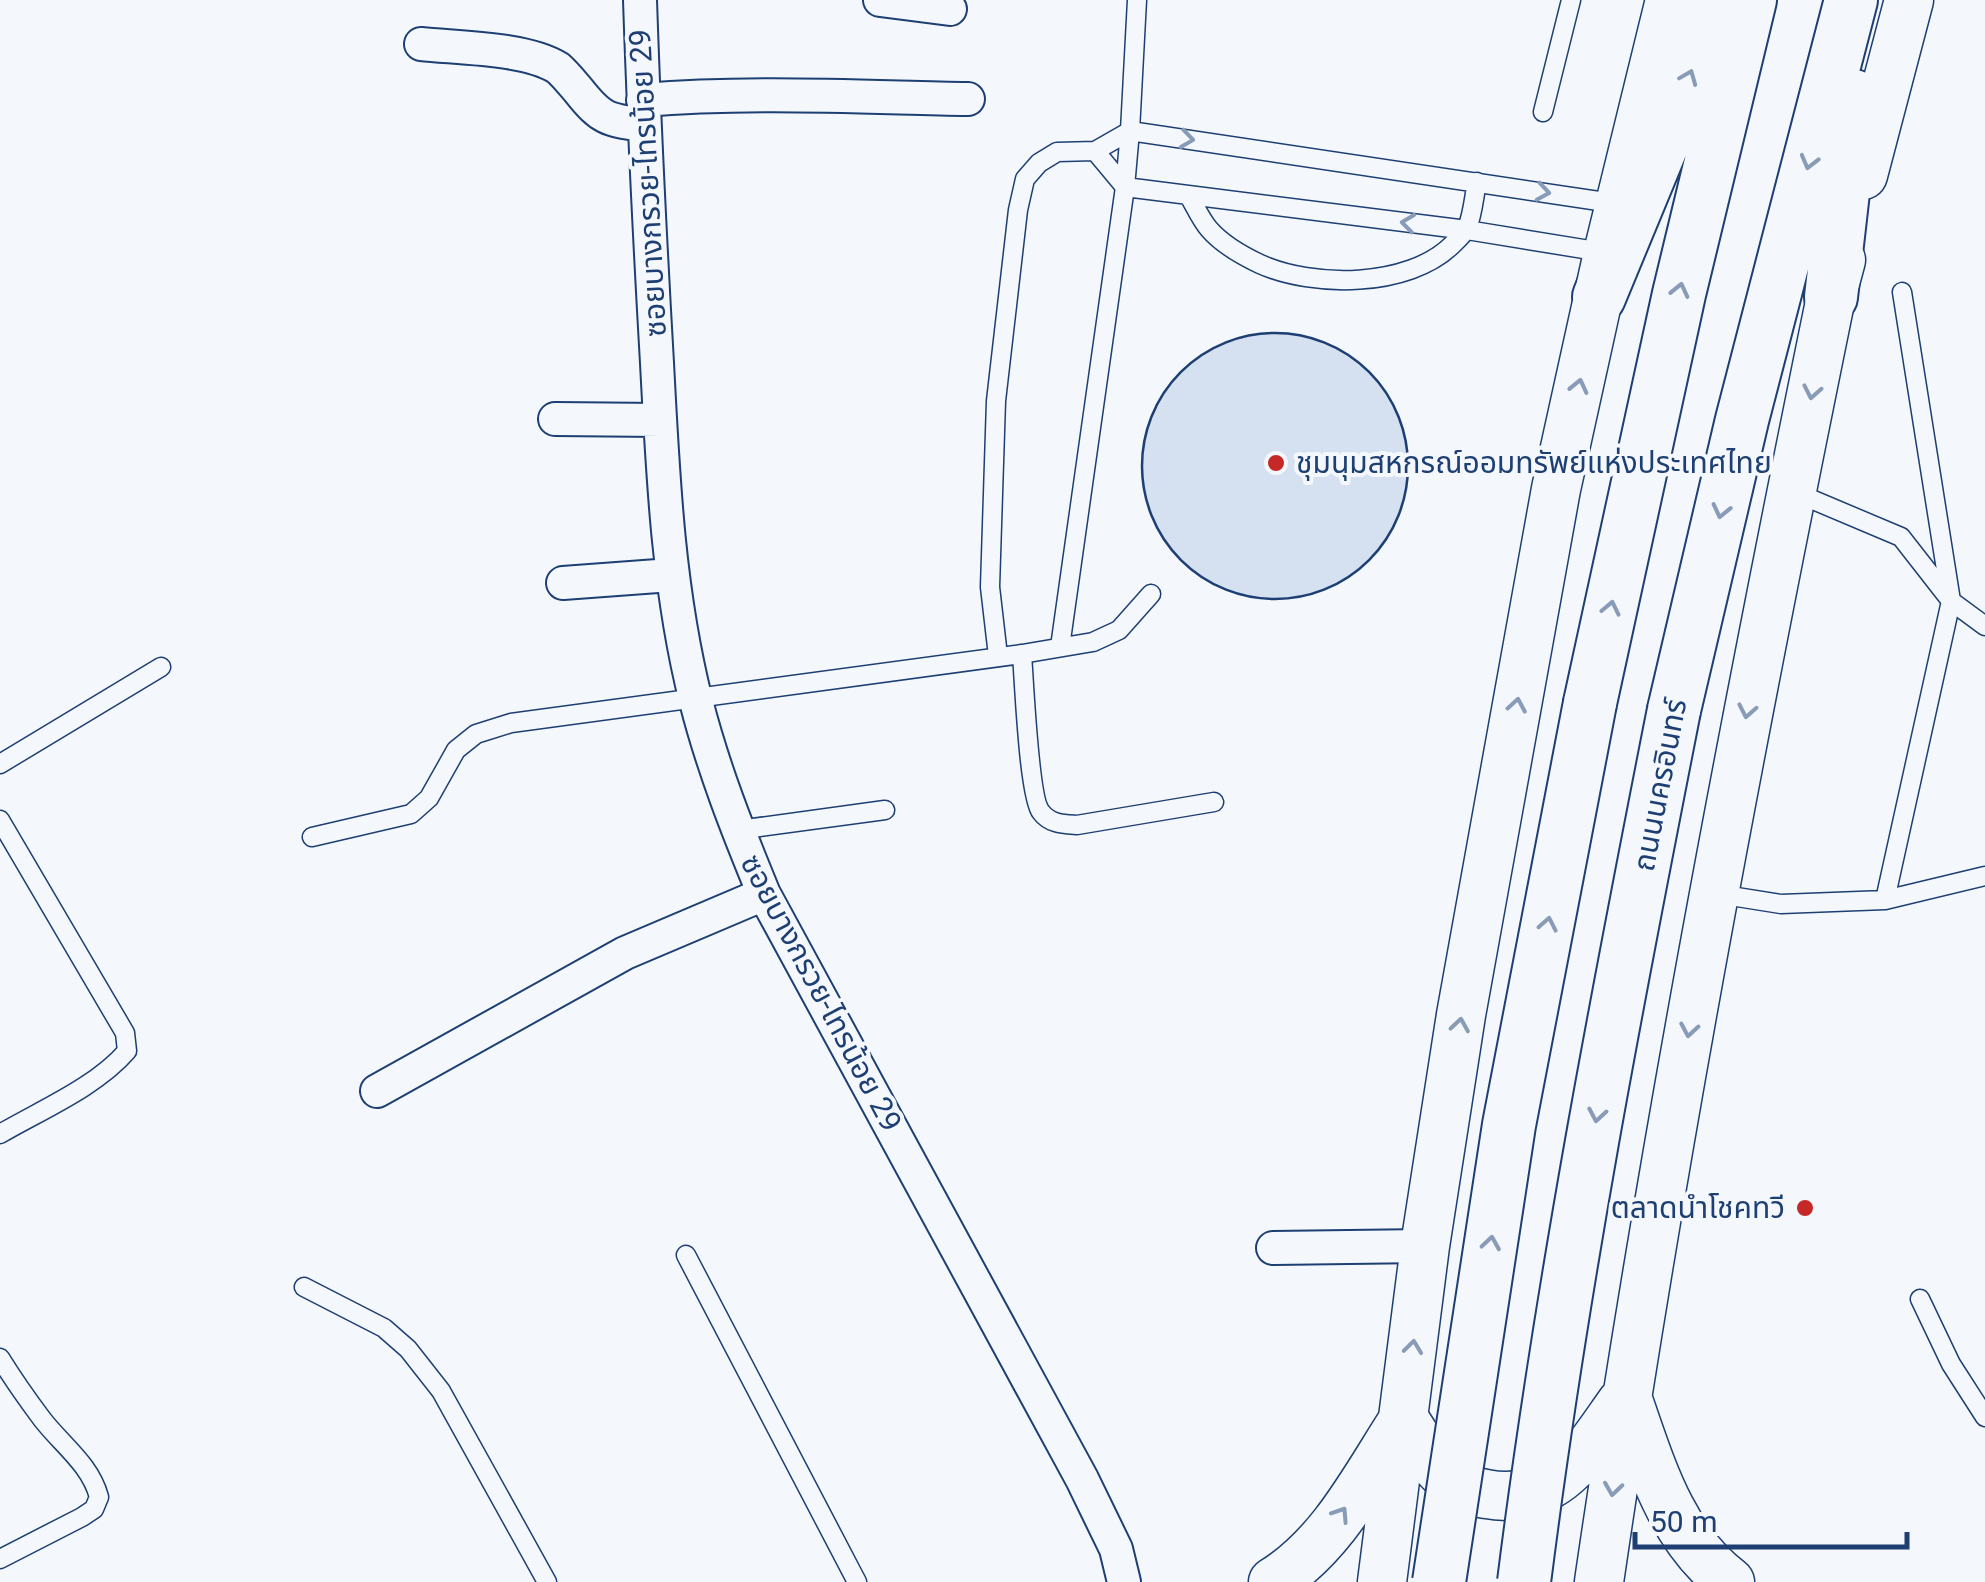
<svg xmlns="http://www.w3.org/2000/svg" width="1985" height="1582" font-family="Roboto,'Noto Sans Thai',sans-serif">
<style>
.building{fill:#d5e0f0;stroke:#1d3f73;stroke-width:2.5}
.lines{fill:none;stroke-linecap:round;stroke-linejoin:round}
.service-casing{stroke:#1d3f73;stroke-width:21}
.minor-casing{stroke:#1d3f73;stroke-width:36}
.secondary-casing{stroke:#1d3f73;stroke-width:51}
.primary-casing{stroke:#1d3f73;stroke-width:56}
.service{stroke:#f4f7fb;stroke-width:18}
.minor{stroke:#f4f7fb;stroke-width:32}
.secondary{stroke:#f4f7fb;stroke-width:48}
.primary{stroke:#f4f7fb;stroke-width:52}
.primary-bridge-casing{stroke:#1d3f73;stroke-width:56;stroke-linecap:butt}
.primary-bridge{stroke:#f4f7fb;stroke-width:52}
.oneway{stroke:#889bb7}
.poi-dot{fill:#c62828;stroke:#f4f7fb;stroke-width:4}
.labels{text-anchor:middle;stroke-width:8;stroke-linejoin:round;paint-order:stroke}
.street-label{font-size:30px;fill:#1d3f73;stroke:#f4f7fb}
.poi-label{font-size:30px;fill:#1d3f73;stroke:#f4f7fb;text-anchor:start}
</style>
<rect width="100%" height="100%" fill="#f4f7fb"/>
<!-- building -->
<path class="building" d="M1142 466a133 133 0 1 1 266 0a133 133 0 1 1-266 0Z"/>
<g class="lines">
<!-- service casing -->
<g class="service-casing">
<path id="service" d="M 1543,112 L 1571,0
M 1095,151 L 1125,187 L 1467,230 L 1608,253
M 1189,196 C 1195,206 1201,220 1209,229 C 1221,243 1243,256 1260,264 C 1313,288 1408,288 1452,245 C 1457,240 1464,234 1467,228 C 1473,214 1474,196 1477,182
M 1902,292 L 1951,601 L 1985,626
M 1060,647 L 1125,187 L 1130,131 L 1137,0
M 1022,654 C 1024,680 1029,798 1041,812 C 1050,824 1063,824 1077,825 L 1214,802
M 998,656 L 990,587 L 996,401 L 1018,210 L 1025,179 L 1039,163 L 1057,152 L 1095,151 L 1130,131 L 1619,204
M 0,764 L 161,667
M 0,820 L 125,1033 L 127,1051 C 96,1087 41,1110 0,1134
M 738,830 L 885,810
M 312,837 L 411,814 L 429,798 L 456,750 L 476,734 L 511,723 L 1022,654 L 1093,642 L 1119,630 L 1151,594
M 1718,894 L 1781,904 L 1885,900 L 1951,601 L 1901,537 L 1792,491
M 1885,900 L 1985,876
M 686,1255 L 857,1582
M 304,1287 L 384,1328 L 408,1349 L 441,1391 L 547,1582
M 1920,1299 L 1951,1364 L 1985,1417
M 0,1358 C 13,1379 27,1399 42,1419 C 62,1445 90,1464 99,1497 L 94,1509 L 82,1517 L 0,1559"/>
</g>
<!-- minor casing -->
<g class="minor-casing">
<path id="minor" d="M 640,0 C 644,121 650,242 657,363 C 663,477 668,590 696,701 C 713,768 738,831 764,894 L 1082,1479 L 1116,1549 L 1124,1582
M 880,0 L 950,9
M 421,44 C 458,48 527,48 558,68 C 565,74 573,84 579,91 C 602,120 608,120 644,125
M 643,100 C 751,91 860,97 968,99
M 555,419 L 660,420
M 563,583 L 671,575
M 377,1091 L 625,953 L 764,894
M 1273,1248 L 1425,1246"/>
</g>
<!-- secondary casing -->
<g class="secondary-casing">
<path id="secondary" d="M 1863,175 L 1909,0
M 1629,1403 C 1652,1469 1672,1538 1730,1582
M 1273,1582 C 1333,1545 1366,1477 1404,1419 C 1416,1437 1429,1461 1445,1475 C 1456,1485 1472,1492 1486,1494 C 1557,1507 1586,1452 1622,1402
M 1382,1582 L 1425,1246 L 1461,1015 L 1556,489 L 1608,253 L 1670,0
M 1599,1582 C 1662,1151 1744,723 1831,297 L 1841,260"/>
</g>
<!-- primary casing -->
<g class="primary-casing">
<path id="primary" d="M 1599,297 L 1722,0
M 1831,297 L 1854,96
M 1590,703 L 1679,294 L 1750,0
M 1674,710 L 1742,420 L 1851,0"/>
</g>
<!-- service -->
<use href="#service" class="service"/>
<!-- minor -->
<use href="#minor" class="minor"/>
<!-- secondary -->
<use href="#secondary" class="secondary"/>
<!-- primary -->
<use href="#primary" class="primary"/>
<!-- primary-bridge casing -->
<g class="primary-bridge-casing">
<path id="primary-bridge" d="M 1439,1582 L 1509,1125 L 1590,703
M 1524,1582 C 1561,1289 1617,999 1674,710"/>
</g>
<!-- primary-bridge -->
<use href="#primary-bridge" class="primary-bridge"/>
</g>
<!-- one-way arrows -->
<defs><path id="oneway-chevron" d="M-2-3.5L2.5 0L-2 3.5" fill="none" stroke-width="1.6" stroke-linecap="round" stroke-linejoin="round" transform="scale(2.5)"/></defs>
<g class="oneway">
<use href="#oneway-chevron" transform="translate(1689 77) rotate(-68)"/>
<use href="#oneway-chevron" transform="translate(1187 139) rotate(8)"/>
<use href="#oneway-chevron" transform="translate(1809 162) rotate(105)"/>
<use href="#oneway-chevron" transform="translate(1543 192) rotate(9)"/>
<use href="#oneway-chevron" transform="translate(1408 223) rotate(-173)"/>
<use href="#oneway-chevron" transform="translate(1680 290) rotate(-77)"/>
<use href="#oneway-chevron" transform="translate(1579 386) rotate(-77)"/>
<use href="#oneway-chevron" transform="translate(1812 392) rotate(101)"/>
<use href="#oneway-chevron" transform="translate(1721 511) rotate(103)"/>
<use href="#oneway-chevron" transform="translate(1611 608) rotate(-78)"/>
<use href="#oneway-chevron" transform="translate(1517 705) rotate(-80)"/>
<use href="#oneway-chevron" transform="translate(1747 711) rotate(101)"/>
<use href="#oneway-chevron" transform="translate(1548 924) rotate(-79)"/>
<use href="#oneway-chevron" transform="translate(1460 1025) rotate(-81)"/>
<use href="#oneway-chevron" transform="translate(1689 1030) rotate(100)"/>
<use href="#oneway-chevron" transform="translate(1597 1115) rotate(100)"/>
<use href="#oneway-chevron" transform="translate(1491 1243) rotate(-81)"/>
<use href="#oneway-chevron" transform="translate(1413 1347) rotate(-83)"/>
<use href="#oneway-chevron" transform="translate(1613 1489) rotate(98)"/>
<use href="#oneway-chevron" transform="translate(1341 1514) rotate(-57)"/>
</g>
<!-- markers -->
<g class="poi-dot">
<circle cx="1276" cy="463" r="10"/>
<circle cx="1805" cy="1208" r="10"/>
</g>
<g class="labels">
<!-- street labels -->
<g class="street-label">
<text transform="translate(648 183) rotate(-93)" y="10">ซอยบางกรวย-ไทรน้อย 29</text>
<text transform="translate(1660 785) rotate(-79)" y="10">ถนนนครอินทร์</text>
<text transform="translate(821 993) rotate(62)" y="10">ซอยบางกรวย-ไทรน้อย 29</text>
</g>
<!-- poi labels -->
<g class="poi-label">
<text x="1296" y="473">ชุมนุมสหกรณ์ออมทรัพย์แห่งประเทศไทย</text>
<text x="1785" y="1218" text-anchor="end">ตลาดนำโชคทวี</text>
</g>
</g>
<!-- scale -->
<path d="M1635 1532v15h272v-15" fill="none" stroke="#1d3f73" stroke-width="5"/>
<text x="1650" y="1532" font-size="30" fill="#1d3f73" stroke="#f4f7fb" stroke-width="8" paint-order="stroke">50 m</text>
</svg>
